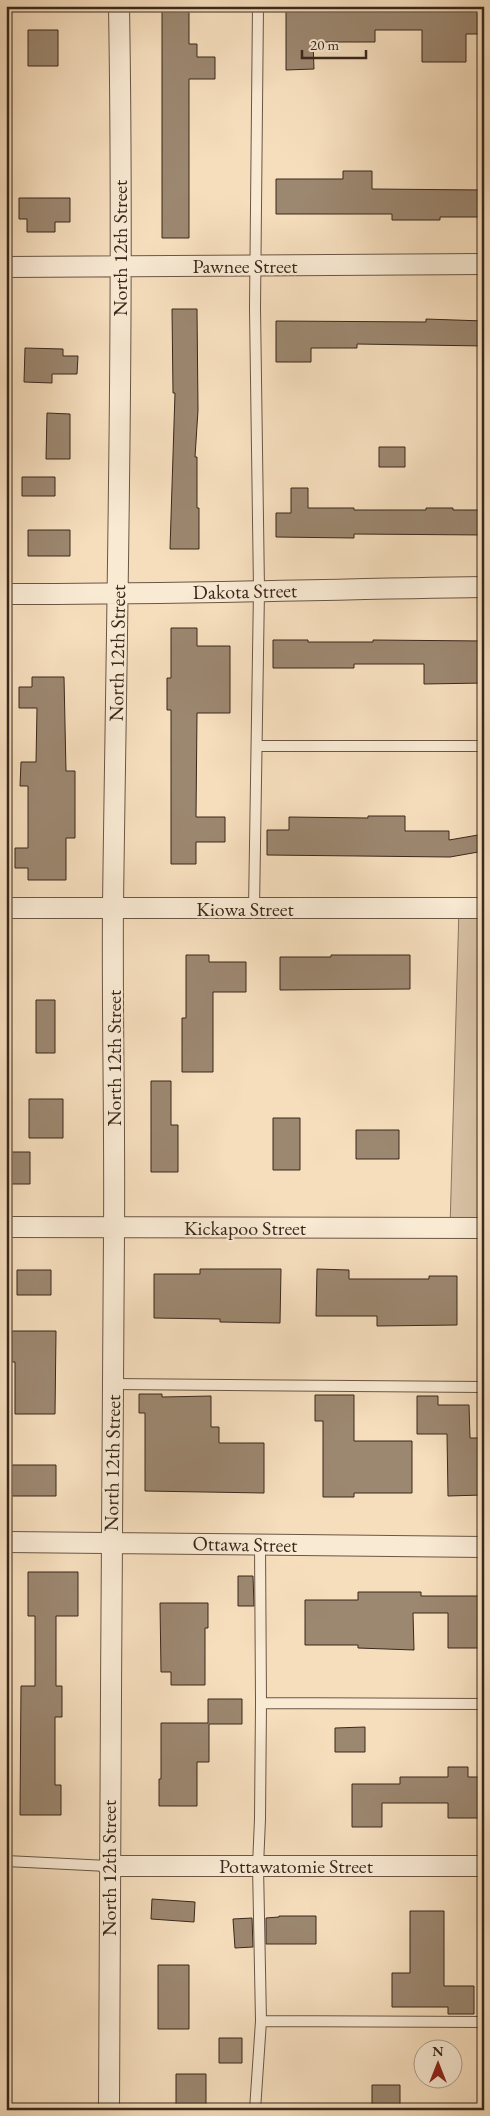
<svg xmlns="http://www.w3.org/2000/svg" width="490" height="2116" font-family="'EB Garamond',serif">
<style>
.green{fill:#d6bfa2;stroke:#88745f}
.building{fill:#9c8770;stroke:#3b281c}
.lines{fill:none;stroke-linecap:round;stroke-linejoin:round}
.service-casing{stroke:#6a5644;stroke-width:12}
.minor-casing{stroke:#6a5644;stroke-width:22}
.service{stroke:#f9ead4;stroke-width:10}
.minor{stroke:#f9ead4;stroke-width:20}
.labels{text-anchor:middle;stroke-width:4.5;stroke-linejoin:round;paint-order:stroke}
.street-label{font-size:20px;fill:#3b281c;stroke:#f9ead4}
</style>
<rect width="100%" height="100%" fill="#f6debd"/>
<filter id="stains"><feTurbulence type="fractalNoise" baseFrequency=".004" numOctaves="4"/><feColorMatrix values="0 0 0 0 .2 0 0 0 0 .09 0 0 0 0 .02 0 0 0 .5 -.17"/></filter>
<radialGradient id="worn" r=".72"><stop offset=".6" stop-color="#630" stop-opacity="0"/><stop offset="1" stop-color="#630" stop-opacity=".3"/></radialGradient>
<!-- green -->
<path class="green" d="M 459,908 L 484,908 L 484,1228 L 450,1228 Z"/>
<!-- building -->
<path class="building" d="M 162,6 L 189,6 L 189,44 L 197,44 L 197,57 L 215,57 L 215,79 L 189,79 L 189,238 L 162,238 Z
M 286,6 L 484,6 L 484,34 L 466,34 L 466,62 L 422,62 L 422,30 L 375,30 L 375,42 L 313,42 L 314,69 L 286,70 Z
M 28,30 L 58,30 L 58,66 L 28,66 Z
M 343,171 L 372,171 L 372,189 L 484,190 L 484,217 L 440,217 L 440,220 L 392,220 L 392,214 L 276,214 L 276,179 L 343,179 Z
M 19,198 L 70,198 L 70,222 L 55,222 L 55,232 L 27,232 L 27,219 L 19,219 Z
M 172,309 L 197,309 L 198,410 L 195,457 L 197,457 L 197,508 L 199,508 L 199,549 L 170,549 L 175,393 L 173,393 Z
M 426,319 L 484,321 L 484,346 L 357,344 L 357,348 L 311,348 L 311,362 L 276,362 L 276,321 L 426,322 Z
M 25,348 L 63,349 L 63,356 L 78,356 L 77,374 L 52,374 L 52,383 L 24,382 Z
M 47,413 L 70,414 L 70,459 L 46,459 Z
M 379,447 L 405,447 L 405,467 L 379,467 Z
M 22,477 L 55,477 L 55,496 L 22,496 Z
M 291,488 L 308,488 L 308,508 L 354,508 L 354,510 L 426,510 L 426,508 L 453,508 L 453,510 L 484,510 L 484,535 L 354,534 L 354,538 L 276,537 L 276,513 L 291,513 Z
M 28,530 L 70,530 L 70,556 L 28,556 Z
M 171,628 L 197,628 L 197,646 L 230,646 L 230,713 L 197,713 L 196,817 L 225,817 L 225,842 L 196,842 L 196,864 L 171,864 L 171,710 L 167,710 L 167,678 L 171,678 Z
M 273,640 L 308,640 L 308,642 L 373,642 L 373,640 L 484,641 L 484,683 L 424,684 L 424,664 L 354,664 L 354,668 L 273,668 Z
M 32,677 L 64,677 L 66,771 L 75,771 L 75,838 L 66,838 L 66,880 L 28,880 L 28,868 L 15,868 L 15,848 L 28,848 L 28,786 L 20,786 L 21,762 L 36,762 L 37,708 L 19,708 L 19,687 L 32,687 Z
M 368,816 L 405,816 L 405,831 L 449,831 L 449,840 L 484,834 L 484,851 L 450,857 L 267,855 L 267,830 L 289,830 L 289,817 L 368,818 Z
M 186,955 L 209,955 L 209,962 L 246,962 L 246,992 L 213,992 L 213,1072 L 182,1072 L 182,1018 L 186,1018 Z
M 331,955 L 410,955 L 410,989 L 280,990 L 280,957 L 331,957 Z
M 36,1000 L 55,1000 L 55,1053 L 36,1053 Z
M 151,1081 L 171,1081 L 171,1125 L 178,1125 L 178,1172 L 151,1172 Z
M 29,1099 L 63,1099 L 63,1138 L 29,1138 Z
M 273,1118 L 300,1118 L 300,1170 L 273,1170 Z
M 356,1130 L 399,1130 L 399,1159 L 356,1159 Z
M 6,1152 L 30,1152 L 30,1184 L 6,1184 Z
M 200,1269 L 281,1269 L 280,1323 L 220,1322 L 220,1319 L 154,1318 L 154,1274 L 200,1274 Z
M 317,1269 L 349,1270 L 349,1279 L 429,1279 L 429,1276 L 457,1276 L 457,1325 L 377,1326 L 377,1316 L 316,1316 Z
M 17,1270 L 51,1270 L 51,1295 L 17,1295 Z
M 12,1331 L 56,1331 L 55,1414 L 15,1414 L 15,1362 L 12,1362 Z
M 139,1394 L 162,1394 L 162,1397 L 211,1396 L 211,1427 L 219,1427 L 219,1443 L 264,1443 L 264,1493 L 145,1491 L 145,1413 L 139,1413 Z
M 315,1395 L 354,1395 L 354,1441 L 412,1441 L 412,1493 L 354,1493 L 354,1497 L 323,1497 L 323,1421 L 315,1421 Z
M 417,1396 L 438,1396 L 438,1405 L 469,1405 L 470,1438 L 482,1438 L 482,1495 L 448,1496 L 447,1434 L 417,1434 Z
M 6,1465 L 56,1465 L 56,1496 L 6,1496 Z
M 28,1572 L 78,1572 L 78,1616 L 56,1616 L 56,1686 L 62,1686 L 62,1717 L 55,1717 L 55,1785 L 61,1785 L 61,1815 L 20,1815 L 21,1686 L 35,1686 L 35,1616 L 28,1616 Z
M 238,1576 L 253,1576 L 254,1606 L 238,1606 Z
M 358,1592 L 421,1592 L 421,1596 L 484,1596 L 484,1648 L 448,1648 L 448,1613 L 413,1613 L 414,1650 L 358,1648 L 358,1645 L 305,1645 L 305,1600 L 358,1600 Z
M 160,1603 L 208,1603 L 208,1628 L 205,1628 L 205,1685 L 171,1685 L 171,1672 L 161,1672 Z
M 208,1699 L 242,1699 L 242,1724 L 209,1724 L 209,1762 L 197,1762 L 197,1806 L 159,1806 L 159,1779 L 161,1779 L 161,1723 L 208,1723 Z
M 365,1727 L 365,1752 L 335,1752 L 335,1728 Z
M 448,1767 L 468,1767 L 468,1777 L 484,1777 L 484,1818 L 448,1818 L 448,1803 L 382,1803 L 382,1827 L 352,1827 L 352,1784 L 400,1784 L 400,1777 L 448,1777 Z
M 152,1899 L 195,1902 L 194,1922 L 151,1919 Z
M 410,1911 L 444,1911 L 444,1986 L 474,1986 L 474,2014 L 448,2014 L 448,2007 L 392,2007 L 392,1973 L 410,1973 Z
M 279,1916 L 316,1916 L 316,1944 L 266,1944 L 266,1918 L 279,1917 Z
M 252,1918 L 253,1947 L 235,1948 L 233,1919 Z
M 158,1965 L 189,1965 L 189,2029 L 158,2029 Z
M 219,2038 L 242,2038 L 242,2063 L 219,2063 Z
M 176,2074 L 206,2074 L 206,2110 L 176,2110 Z
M 372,2085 L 400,2085 L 400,2110 L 372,2110 Z"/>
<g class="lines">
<!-- service casing -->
<g class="service-casing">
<path id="service" d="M 257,746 L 484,746
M 254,909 L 259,590 L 255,308 L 258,6
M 113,1384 L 484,1387
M 261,1703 L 484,1704
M 6,1861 L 108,1866
M 261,2021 L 484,2022
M 255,2110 L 261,2021 L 258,1866 L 260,1819 L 261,1703 L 260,1544"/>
</g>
<!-- minor casing -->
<g class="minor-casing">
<path id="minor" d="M 6,267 L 484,264
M 6,594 C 165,595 325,589 484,587
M 6,908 L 484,908
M 6,1227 L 484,1228
M 6,1542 L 484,1547
M 108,1866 L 484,1866
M 109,2110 C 109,1817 113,1525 114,1232 C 115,1123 112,1014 113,905 C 117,605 124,306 119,6"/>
</g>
<!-- service -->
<use href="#service" class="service"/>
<!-- minor -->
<use href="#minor" class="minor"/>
</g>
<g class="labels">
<!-- street labels -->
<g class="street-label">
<text transform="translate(120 248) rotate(-90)" y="7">North 12th Street</text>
<text x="245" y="273">Pawnee Street</text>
<text transform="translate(245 591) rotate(-1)" y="7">Dakota Street</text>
<text transform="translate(117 653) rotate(-89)" y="7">North 12th Street</text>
<text x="245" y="916">Kiowa Street</text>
<text transform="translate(114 1058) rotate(-90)" y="7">North 12th Street</text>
<text x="245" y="1235">Kickapoo Street</text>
<text transform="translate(112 1463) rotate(-89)" y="7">North 12th Street</text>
<text transform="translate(245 1544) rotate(1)" y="7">Ottawa Street</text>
<text x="296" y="1873">Pottawatomie Street</text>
<text transform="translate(109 1868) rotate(-90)" y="7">North 12th Street</text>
</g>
</g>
<!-- margin -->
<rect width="490" height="2116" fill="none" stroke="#f6debd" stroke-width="25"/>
<rect x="8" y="8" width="475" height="2101" fill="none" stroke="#3b281c" stroke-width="2.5"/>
<rect x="12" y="12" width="465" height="2091" fill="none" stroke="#3b281c"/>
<!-- north arrow -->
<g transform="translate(438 2064)"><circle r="24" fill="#f9ead4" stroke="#ad9c8a"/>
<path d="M0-4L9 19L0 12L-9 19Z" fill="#8f2418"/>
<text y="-8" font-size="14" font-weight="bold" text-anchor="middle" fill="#3b281c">N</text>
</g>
<!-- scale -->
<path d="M302 50v8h64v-8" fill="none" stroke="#3b281c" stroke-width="2.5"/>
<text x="310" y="50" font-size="15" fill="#3b281c" stroke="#f9ead4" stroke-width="4" paint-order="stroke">20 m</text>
<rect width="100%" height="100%" filter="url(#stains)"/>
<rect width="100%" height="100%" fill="url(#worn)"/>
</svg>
